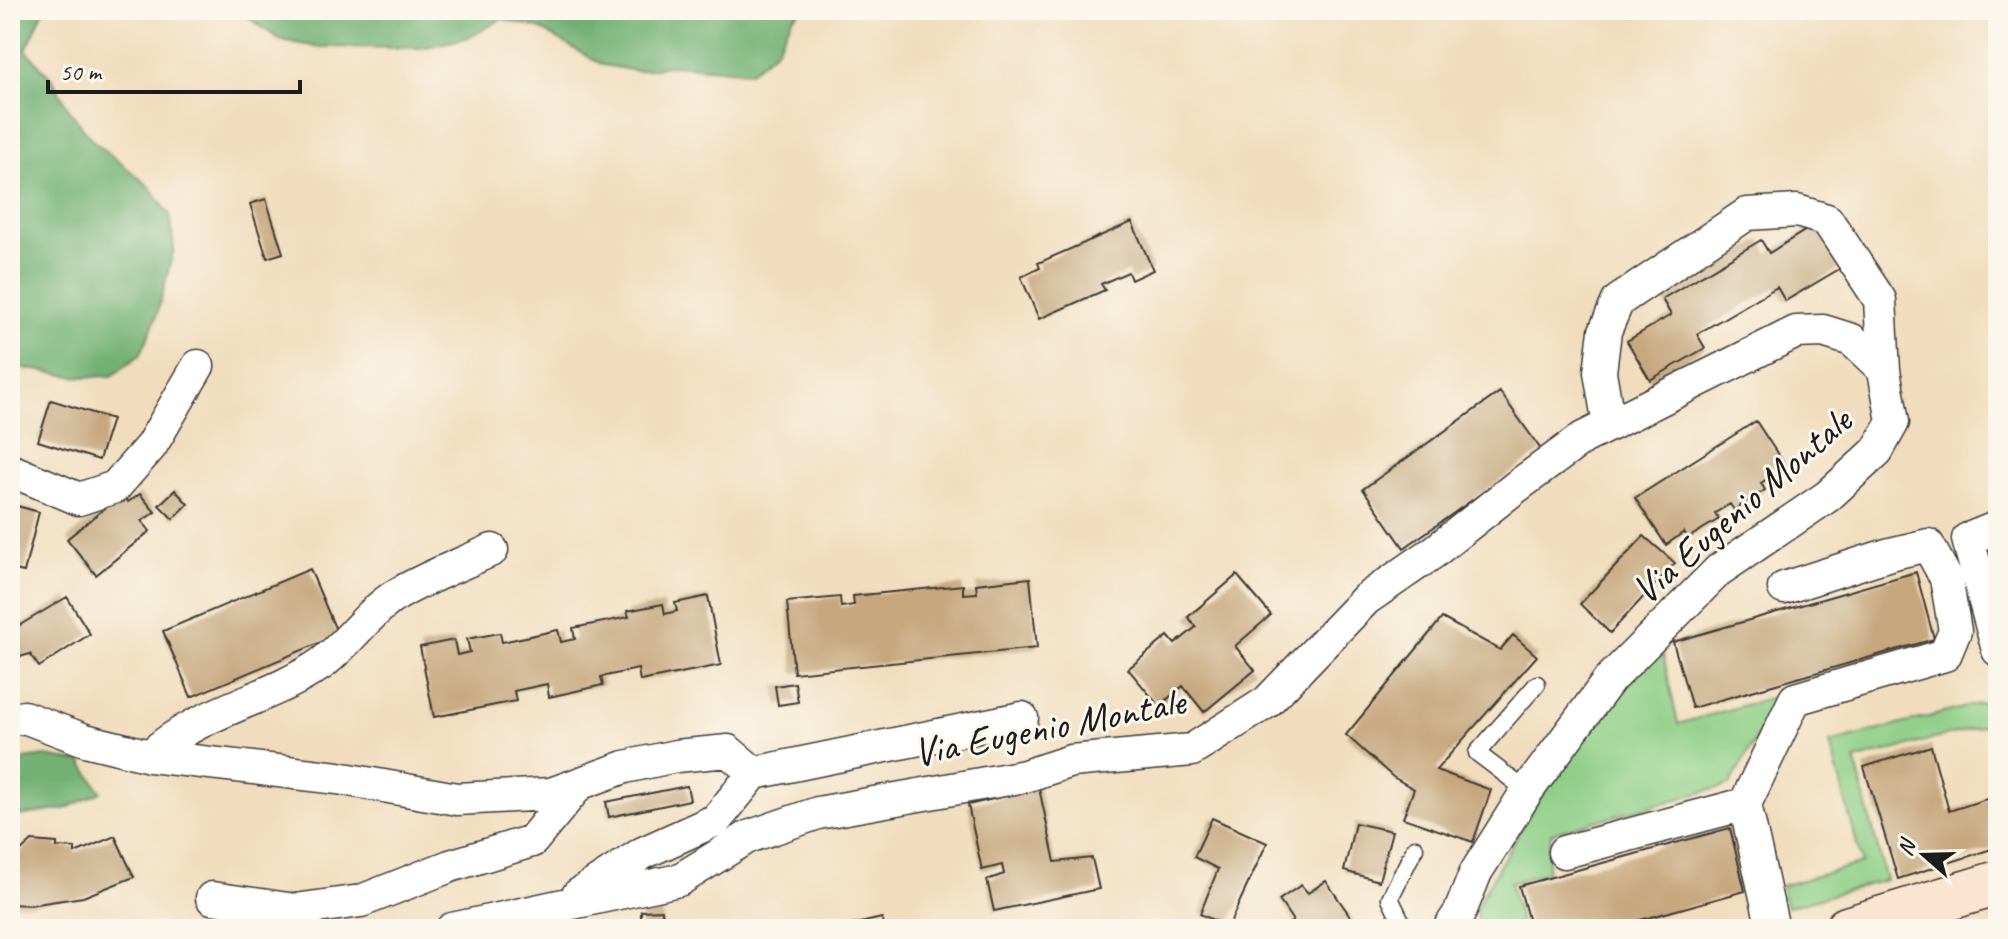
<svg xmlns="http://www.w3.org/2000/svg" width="2008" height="939" font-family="Caveat,sans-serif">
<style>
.green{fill:#8dce86;stroke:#547551;stroke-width:2}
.forest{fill:#72b173;stroke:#476648;stroke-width:2}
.building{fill:#c6a77e}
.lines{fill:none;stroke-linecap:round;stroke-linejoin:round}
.lane-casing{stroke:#3c3934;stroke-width:19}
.street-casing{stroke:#3c3934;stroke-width:35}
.secondary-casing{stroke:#3c3934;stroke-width:47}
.lane{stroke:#fff;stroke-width:16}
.street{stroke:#fff;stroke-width:32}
.secondary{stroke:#fce5d0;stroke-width:44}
.labels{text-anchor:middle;stroke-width:6;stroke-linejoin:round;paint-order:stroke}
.street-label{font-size:40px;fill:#1c1c1c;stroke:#fbf7ec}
</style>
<rect width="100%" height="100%" fill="#fbf7ec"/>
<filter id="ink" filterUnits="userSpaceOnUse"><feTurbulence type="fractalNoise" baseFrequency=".0125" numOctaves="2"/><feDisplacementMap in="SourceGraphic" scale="16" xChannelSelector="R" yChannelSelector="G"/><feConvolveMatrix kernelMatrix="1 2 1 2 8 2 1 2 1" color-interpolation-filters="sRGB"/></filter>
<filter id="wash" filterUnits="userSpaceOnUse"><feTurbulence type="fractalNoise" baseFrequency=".006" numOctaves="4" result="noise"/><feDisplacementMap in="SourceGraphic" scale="32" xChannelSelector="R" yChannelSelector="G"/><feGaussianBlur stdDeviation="1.8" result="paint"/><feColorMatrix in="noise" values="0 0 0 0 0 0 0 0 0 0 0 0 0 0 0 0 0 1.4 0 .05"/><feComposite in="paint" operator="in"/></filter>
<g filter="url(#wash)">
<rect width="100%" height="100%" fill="#f1ddbd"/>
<!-- green -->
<path class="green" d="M 1662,650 L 1678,724 L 1780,695 L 1730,785 L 1551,833 L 1547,872 L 1510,883 L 1522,929 L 1478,929 L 1476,907 L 1531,811 L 1594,720 Z
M 1996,699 L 1998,722 L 1855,760 L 1886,880 L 1787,907 L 1781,886 L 1862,863 L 1830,743 Z"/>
<!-- forest -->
<path class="forest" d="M 10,10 L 44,10 L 26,50 L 52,79 L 70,111 L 92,140 L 149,186 L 170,215 L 174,249 L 156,318 L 141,354 L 112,376 L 77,377 L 10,366 Z
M 238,10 L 802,10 L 792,19 L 776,50 L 750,72 L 674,65 L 637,71 L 603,65 L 538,28 L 502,19 L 470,37 L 422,48 L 317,47 L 280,40 Z
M 45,756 L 82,762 L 101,792 L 65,809 L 10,817 L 10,761 Z"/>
<g id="blocks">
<!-- building -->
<path class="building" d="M 266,199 L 283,253 L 267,258 L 250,204 Z
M 1132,222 L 1153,270 L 1131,280 L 1128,272 L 1101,284 L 1105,290 L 1039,319 L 1021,277 L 1040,268 L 1038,263 Z
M 1816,224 L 1841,268 L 1785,301 L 1777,287 L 1697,334 L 1705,348 L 1650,380 L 1627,341 L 1671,315 L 1662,299 L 1761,240 L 1769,253 Z
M 1500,392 L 1542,451 L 1404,548 L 1363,489 Z
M 51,400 L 112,419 L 99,460 L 38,441 Z
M 1756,421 L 1786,467 L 1761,483 L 1765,490 L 1734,510 L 1730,504 L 1715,513 L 1719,519 L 1688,538 L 1684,532 L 1666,545 L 1635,498 Z
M 175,490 L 188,504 L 173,519 L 159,505 Z
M 140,494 L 155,512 L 142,521 L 150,531 L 96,575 L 67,539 L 121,495 L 128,502 Z
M 10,504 L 39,512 L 24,572 L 10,569 Z
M 1644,536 L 1675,563 L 1610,633 L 1580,604 Z
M 1998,544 L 1998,587 L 1997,588 L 1986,547 Z
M 310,569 L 338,635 L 191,697 L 163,631 Z
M 1916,572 L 1934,639 L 1692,708 L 1673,642 Z
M 1237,575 L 1271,615 L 1235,646 L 1255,670 L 1204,712 L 1183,686 L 1159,706 L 1128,669 L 1168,636 L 1175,644 L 1196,627 L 1188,617 Z
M 1030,578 L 1037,648 L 794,673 L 787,602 L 840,597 L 841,607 L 854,605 L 853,596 L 963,585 L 963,594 L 977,593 L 976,584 Z
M 708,596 L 721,665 L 640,681 L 638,669 L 601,677 L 603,685 L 549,697 L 547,684 L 514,691 L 516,701 L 434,717 L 420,647 L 454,640 L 457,655 L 470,652 L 467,639 L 500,633 L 502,642 L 558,630 L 561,642 L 575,639 L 573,628 L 629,617 L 627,611 L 663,604 L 665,614 L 677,611 L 675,603 Z
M 67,597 L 90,634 L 39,667 L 30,654 L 10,660 L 10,631 Z
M 1442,618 L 1500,650 L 1513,635 L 1537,656 L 1436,770 L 1491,790 L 1473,842 L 1403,818 L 1414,789 L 1393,777 L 1346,735 Z
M 795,683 L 798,702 L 778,705 L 775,686 Z
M 1931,746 L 1949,811 L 1996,796 L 1998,847 L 1898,879 L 1864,767 Z
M 687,786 L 690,800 L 609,817 L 606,802 Z
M 1039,788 L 1055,862 L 1092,858 L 1099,889 L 994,911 L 987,880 L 1004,874 L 1002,865 L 982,870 L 968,805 Z
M 1212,818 L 1267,843 L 1228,927 L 1200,914 L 1218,869 L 1194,857 Z
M 1355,823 L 1392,831 L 1379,881 L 1344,871 Z
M 1730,828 L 1745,891 L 1608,929 L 1531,929 L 1519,886 Z
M 115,836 L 134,877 L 83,897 L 30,905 L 10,904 L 10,850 L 21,851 L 32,841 L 57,843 L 57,847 L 75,848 L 75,853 Z
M 1326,881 L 1359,929 L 1282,929 L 1293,921 L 1279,900 L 1301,885 L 1308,893 Z
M 662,910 L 663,925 L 687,927 L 687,929 L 633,929 L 641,926 L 641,911 Z
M 882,918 L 885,929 L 838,929 L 838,928 Z"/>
</g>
</g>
<g filter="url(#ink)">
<use href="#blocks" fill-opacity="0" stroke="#3c3934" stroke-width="2"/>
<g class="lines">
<!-- lane casing -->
<g class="lane-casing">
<path id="lane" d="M 1527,791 L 1477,753 L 1537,684
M 1405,929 L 1390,898 L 1415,848"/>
</g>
<!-- street casing -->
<g class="street-casing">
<path id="street" d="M 1609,425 L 1600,372 L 1605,331 L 1618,301 L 1747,214 L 1797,211 L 1827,220 L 1880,300 L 1884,370
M 10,470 L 79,499 L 115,487 L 151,446 L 198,366
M 1998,527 L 1968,539 L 1998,650
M 10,720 L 24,717 L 85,740 L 150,756 L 338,778 L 457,799 L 551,794 L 625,767 L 676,756 L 728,751 L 754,773
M 150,756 C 198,711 267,701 321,664 C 347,645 366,615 393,597 C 423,578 460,565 492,550
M 1745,804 L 1795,699 L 1945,655 L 1955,631 L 1946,578 L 1928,545 L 1890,554 L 1784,588
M 1564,852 L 1745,804 L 1773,929
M 578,895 L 643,853 L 716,820 L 754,773 L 1022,718
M 212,898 L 295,910 L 361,901 L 450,866 L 532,841 L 579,784
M 452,929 L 679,880 L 748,837 L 818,813 L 1025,776 L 1071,761 L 1192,750 L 1267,702 L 1366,599 L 1434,552 L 1516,487 L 1583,438 L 1796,332 L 1823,331 L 1852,340 L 1884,370 L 1893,422 L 1877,451 L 1828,496 L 1719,570 L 1610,679 L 1527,791 L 1476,872 L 1460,912 L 1449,929"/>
</g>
<!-- secondary casing -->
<g class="secondary-casing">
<path id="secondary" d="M 1847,929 L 1998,883"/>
</g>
<!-- lane -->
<use href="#lane" class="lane"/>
<!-- street -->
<use href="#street" class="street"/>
<!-- secondary -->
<use href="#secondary" class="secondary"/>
</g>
</g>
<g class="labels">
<!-- street labels -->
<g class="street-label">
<text transform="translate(1741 505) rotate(-41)" y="14">Via Eugenio Montale</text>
<text transform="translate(1049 726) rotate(-11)" y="14">Via Eugenio Montale</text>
</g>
</g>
<!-- margin -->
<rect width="2008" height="939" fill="none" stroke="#fbf7ec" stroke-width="40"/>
<!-- north arrow -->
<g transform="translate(1924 855) rotate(290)" stroke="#fbf7ec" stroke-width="6" paint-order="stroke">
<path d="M0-6L14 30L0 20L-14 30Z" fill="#1c1c1c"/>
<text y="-12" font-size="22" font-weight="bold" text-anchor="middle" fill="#1c1c1c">N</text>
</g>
<!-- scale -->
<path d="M48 80v12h252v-12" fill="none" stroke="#1c1c1c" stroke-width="4"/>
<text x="60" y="80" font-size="24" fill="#1c1c1c" stroke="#fbf7ec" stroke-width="6" paint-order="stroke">50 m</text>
</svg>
